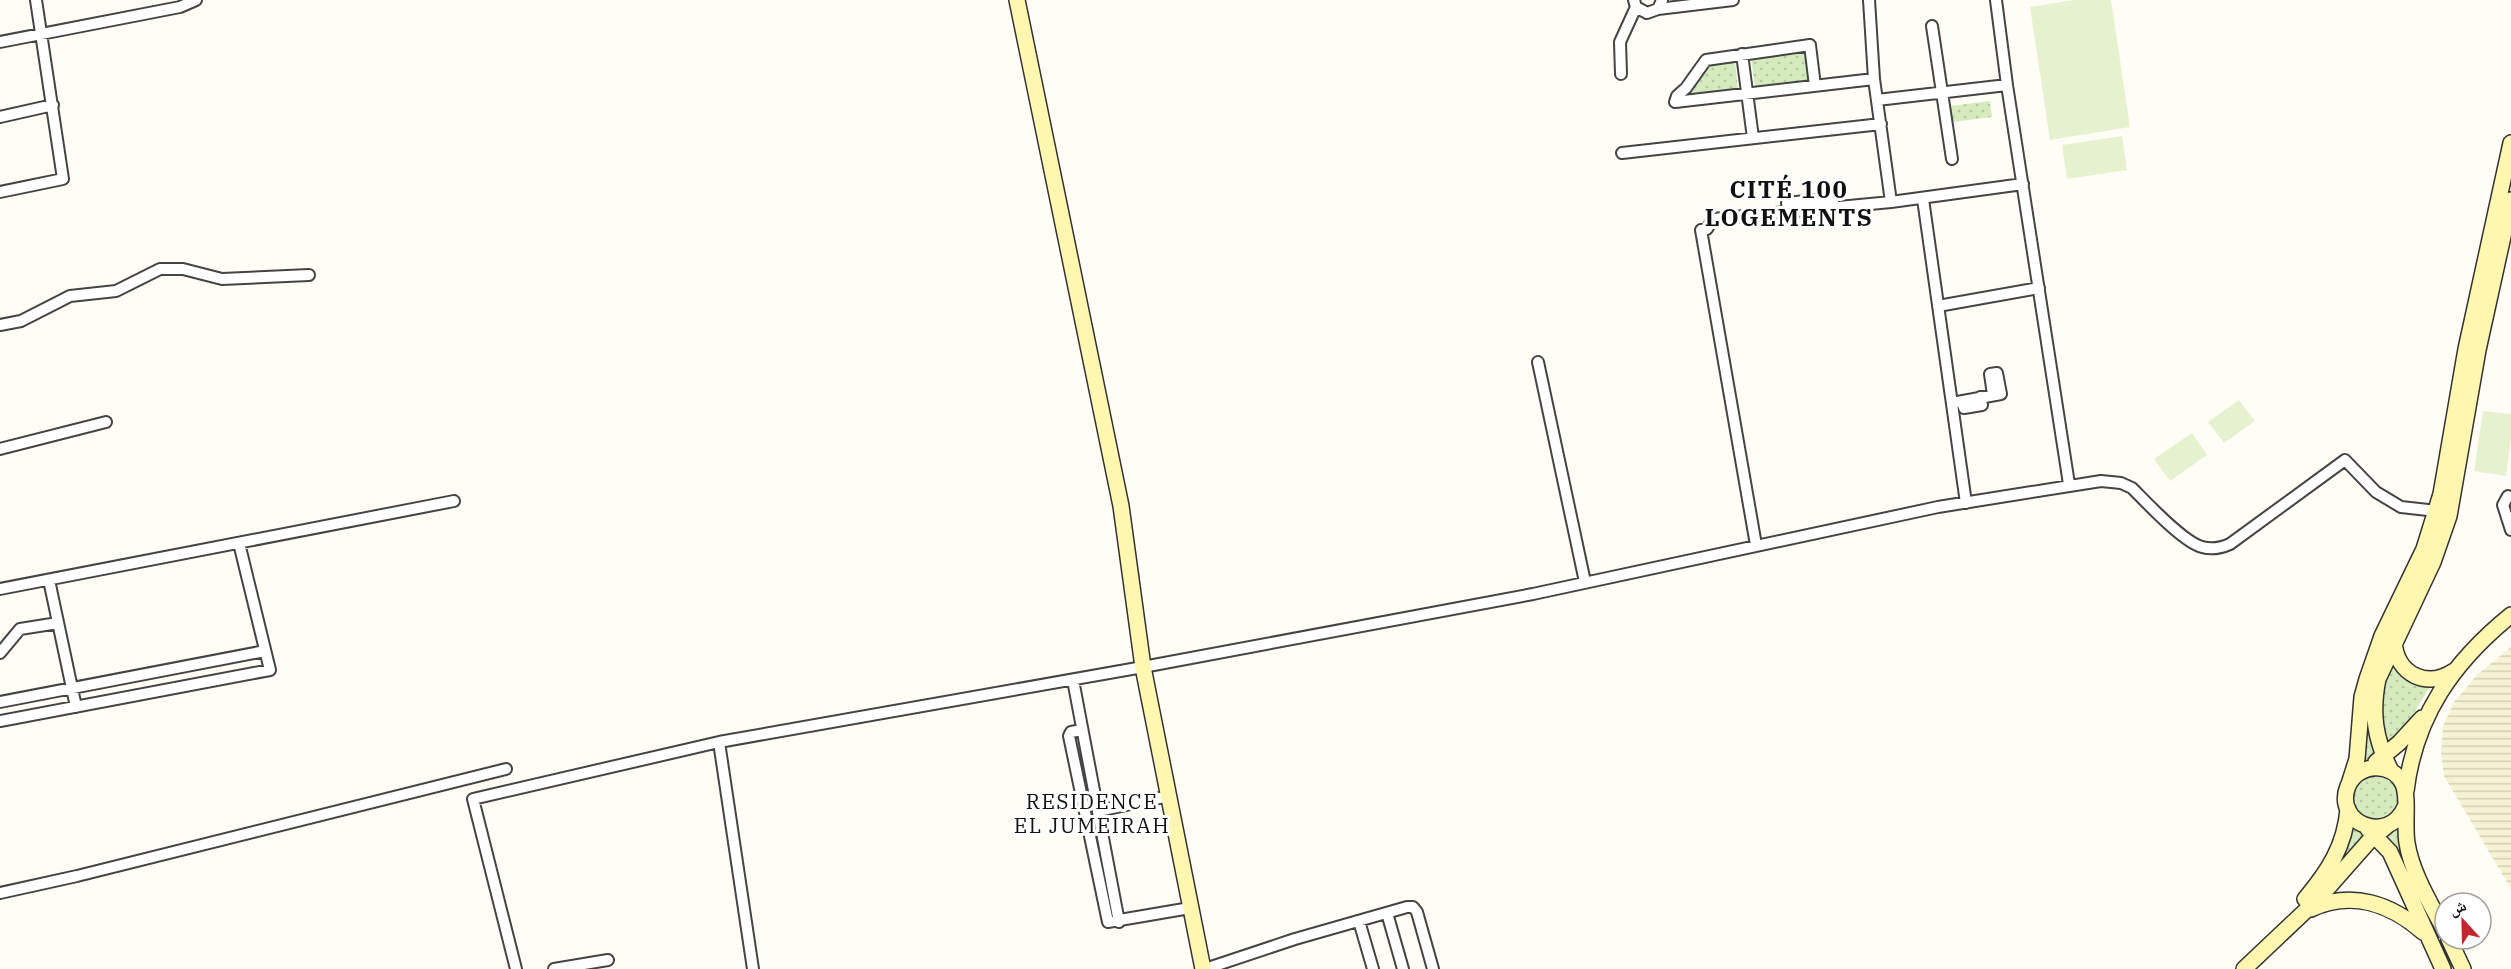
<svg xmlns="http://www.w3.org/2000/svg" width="2511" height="969" font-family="'IBM Plex Serif','Noto Naskh Arabic',serif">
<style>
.farmland{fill:url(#farmland-rules)}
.grass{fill:url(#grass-dots)}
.pitch{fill:#e6f2cf}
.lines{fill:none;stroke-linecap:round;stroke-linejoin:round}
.street-casing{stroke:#444;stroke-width:14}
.secondary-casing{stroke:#333;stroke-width:18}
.street{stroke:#fff;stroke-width:10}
.secondary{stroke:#fff6b0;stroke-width:15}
.labels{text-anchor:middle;stroke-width:6;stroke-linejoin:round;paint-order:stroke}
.quarter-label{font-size:21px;letter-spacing:1.5px;fill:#111;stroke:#fff}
.district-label{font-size:24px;font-weight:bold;letter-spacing:1.5px;fill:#111;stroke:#fff}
</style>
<defs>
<pattern id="farmland-rules" width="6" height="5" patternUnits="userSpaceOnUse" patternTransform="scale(1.5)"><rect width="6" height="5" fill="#f6f3d4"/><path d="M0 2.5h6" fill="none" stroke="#d2cfb5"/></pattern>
<pattern id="grass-dots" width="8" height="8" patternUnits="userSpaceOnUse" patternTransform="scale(1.5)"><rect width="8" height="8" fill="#d5ebbd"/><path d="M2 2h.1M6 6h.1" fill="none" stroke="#b6c8a1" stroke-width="1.8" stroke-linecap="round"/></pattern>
</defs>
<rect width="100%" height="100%" fill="#fffdf5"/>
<!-- farmland -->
<path class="farmland" d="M 2511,647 L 2511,889 L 2444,776 L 2441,752 L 2443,726 L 2454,702 L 2477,675 Z"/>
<!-- grass -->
<path class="grass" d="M 1806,51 L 1809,81 L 1755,88 L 1751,58 Z
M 1735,61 L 1738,89 L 1689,94 L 1688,92 L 1710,64 Z
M 1990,101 L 1992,117 L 1953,122 L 1951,106 Z
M 2391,655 L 2431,685 L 2407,724 L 2387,745 L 2379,707 Z
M 2369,730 L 2375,755 L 2364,762 L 2367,731 Z
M2353 798a23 23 0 1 1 46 0a23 23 0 1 1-46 0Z
M 2350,826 L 2364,834 L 2336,864 Z
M 2399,829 L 2404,860 L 2388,836 Z"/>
<!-- pitch -->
<path class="pitch" d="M 2074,0 L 2111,0 L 2130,127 L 2050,140 L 2030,7 Z
M 2122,136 L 2127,170 L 2067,179 L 2062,145 Z
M 2239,400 L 2255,421 L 2224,443 L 2208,422 Z
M 2483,411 L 2511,414 L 2511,439 L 2506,476 L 2474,471 Z
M 2192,433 L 2207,455 L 2170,481 L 2154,459 Z"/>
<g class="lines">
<!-- street casing -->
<g class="street-casing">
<path id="street" d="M 1634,0 L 1636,7 L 1647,13 L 1658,9 L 1662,0
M 1869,0 L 1874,79 L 1891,202 L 2023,184
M 1996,0 L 2007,85 L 2069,484
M 1658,9 L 1733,0
M 1932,26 L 1952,159
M 0,42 L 180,7 L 196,0
M 1742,54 L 1753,138
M 1621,74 L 1620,42 L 1636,7
M 1815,86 L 1810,45 L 1706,60 L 1686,88 L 1677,96 L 1675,102 L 1874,79
M 1877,100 L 2007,85
M 0,117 L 53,105
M 1622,153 L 1881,124
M 0,192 L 63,179 L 36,0
M 1923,199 L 1966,503
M 1788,212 L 1787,203 L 1833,198 L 1833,207
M 1938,306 L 2039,288
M 0,325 L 21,321 L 70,296 L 116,291 L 160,269 L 183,269 L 222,279 L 309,275
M 1538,362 L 1585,582
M 1962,401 L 1964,408 L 1982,405 L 1980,397
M 1952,403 L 2001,394 L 1997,373 L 1990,374 L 1993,395
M 0,449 L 106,422
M 2508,496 L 2503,505 L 2511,530
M 1756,545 L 1701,230 L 1707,229 L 1713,219 L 1891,202
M 49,580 L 76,707
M 0,589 L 454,501
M 0,653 L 20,629 L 58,623
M 1073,680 L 1119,922
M 0,702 L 265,651
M 0,721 L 270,670 L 239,543
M 1082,730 L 1071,732 L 1069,736 L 1108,922 L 1190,908
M 719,742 L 753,969
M 1098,811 L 1169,796
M 0,893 L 77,876 L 506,769
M 1387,913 L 1403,969
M 1359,921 L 1373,969
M 516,969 L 473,799 L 719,742 L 1143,667 L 1533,594 L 1938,507 L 2101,481 L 2121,483 L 2132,488 C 2147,503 2183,542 2202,547 C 2212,550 2221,548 2230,544 L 2345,460 L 2376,492 L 2401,507 L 2437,511
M 554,969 L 608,960
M 1205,969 L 1295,939 L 1407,907 L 1413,907 L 1417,912 L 1433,969"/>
</g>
<!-- secondary casing -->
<g class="secondary-casing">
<path id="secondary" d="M 1017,0 L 1121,506 L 1143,667 L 1203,969
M 2394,642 C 2397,675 2427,689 2454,671
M 2376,762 L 2399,743 L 2422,718
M 2391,771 C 2375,740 2371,713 2378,679 L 2433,562 L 2449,516 L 2478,350 L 2511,200
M 2349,784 L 2357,759 L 2362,697 L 2367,679 L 2382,636 L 2424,549 L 2441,494 L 2466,349 L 2511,143
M 2406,791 C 2415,716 2453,662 2511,615
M 2405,807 C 2388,846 2333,823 2348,786 C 2358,763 2392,761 2403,784 C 2409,797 2404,826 2407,843 C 2412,874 2431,904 2445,931
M 2368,829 L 2390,852 L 2443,969
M 2305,899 C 2328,872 2345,846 2348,809
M 2311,909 C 2352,890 2391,904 2423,932
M 2449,939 L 2463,969
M 2244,969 L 2318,899 L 2370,840 L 2388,825"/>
</g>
<!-- street -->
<use href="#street" class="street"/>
<!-- secondary -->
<use href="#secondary" class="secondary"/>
</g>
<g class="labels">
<!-- quarter labels -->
<g class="quarter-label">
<text x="1092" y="809">RESIDENCE<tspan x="1092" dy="24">EL JUMEIRAH</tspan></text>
</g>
<!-- district labels -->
<g class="district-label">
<text x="1789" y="198">CITÉ 100<tspan x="1789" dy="28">LOGEMENTS</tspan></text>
</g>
</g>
<!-- north arrow -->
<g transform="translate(2463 921) rotate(338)"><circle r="28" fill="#ffffff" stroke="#a0a0a0" stroke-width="1.5"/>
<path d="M0-4.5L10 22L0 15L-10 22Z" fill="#c4262e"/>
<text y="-9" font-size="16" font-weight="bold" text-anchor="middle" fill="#111111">ش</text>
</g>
</svg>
